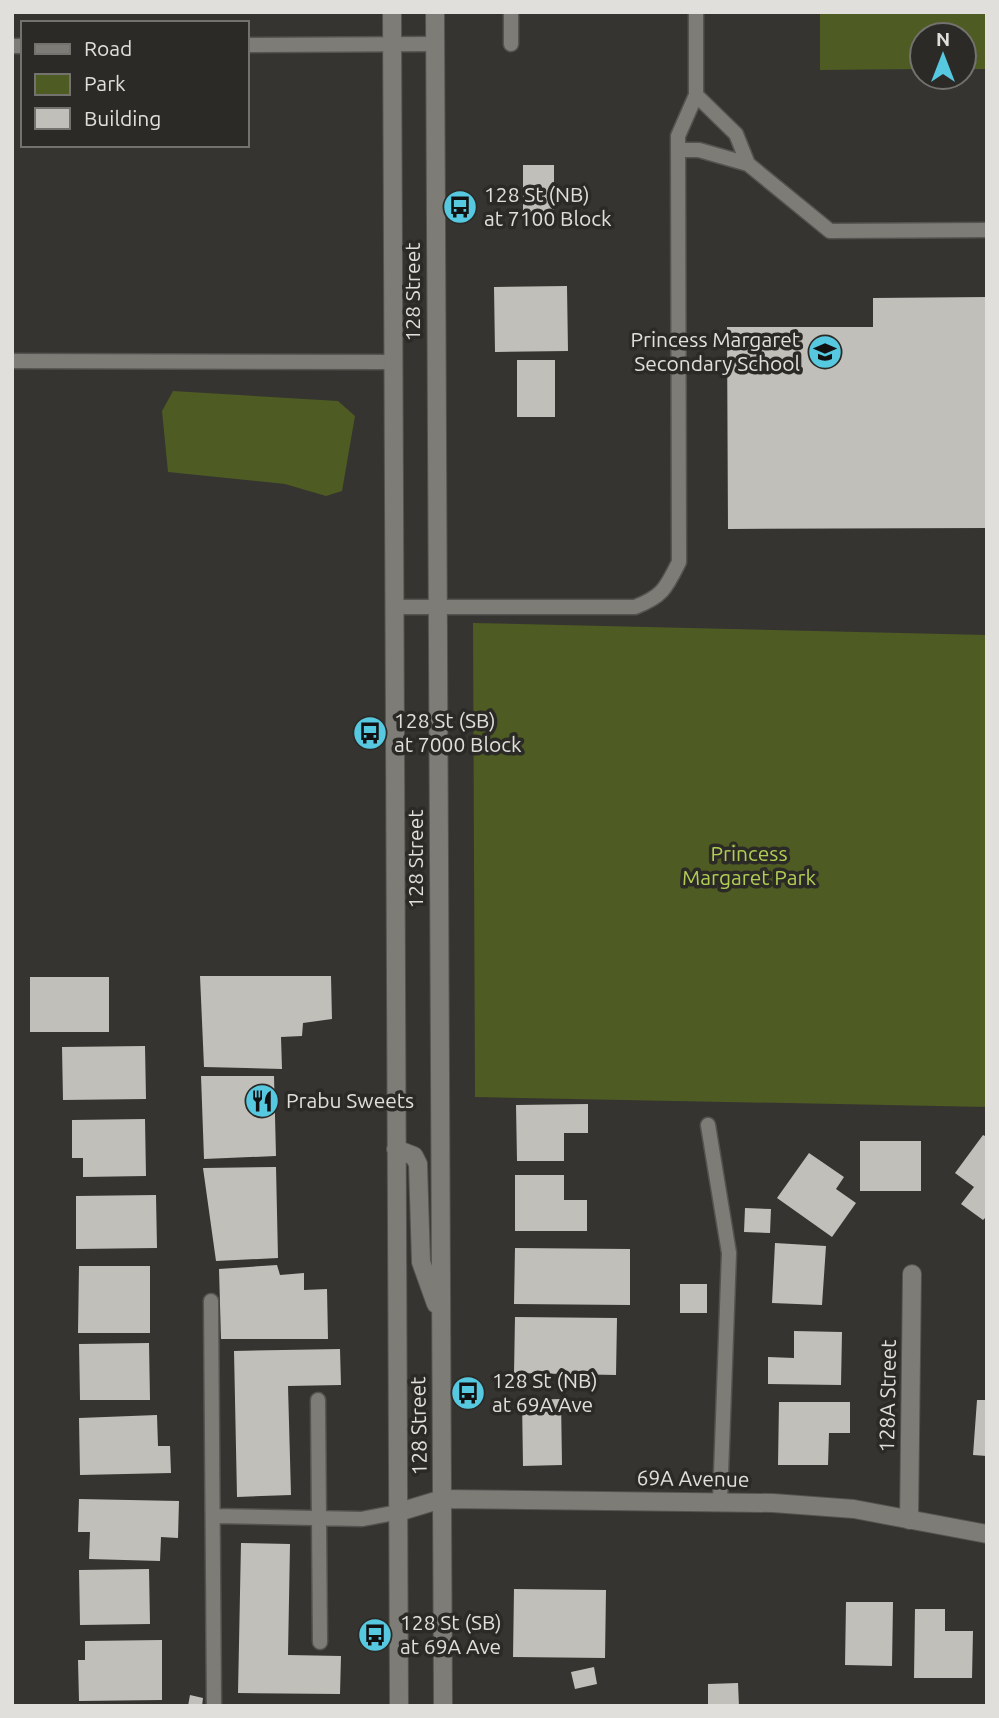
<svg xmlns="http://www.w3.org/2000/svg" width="999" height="1718" font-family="Ubuntu,sans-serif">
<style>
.green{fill:#4e5b23}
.building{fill:#c0bfb9}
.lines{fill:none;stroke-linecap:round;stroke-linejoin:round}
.service-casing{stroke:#54534f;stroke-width:17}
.minor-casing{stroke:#54534f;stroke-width:20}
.secondary-casing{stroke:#54534f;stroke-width:20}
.service{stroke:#7d7c76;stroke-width:14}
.minor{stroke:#7d7c76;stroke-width:18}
.secondary{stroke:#7d7c76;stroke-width:18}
.labels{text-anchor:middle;stroke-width:7;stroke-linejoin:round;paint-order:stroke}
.poi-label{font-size:21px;fill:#e0dfdc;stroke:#2b2a26;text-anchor:start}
.street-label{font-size:21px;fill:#e0dfdc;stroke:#2b2a26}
.park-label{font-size:21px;fill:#b1cd53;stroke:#2b2a26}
</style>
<rect width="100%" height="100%" fill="#353430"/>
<!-- green -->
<path class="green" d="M 820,12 L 987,12 L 987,69 L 964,69 L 964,35 L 922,35 L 922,69 L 820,70 Z
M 173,391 L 338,401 L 355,416 L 342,491 L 326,496 L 285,484 L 168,472 L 162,411 Z
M 473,623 L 987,635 L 987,1107 L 475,1097 Z"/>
<!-- building -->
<path class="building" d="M 523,165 L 554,165 L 554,225 L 523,225 Z
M 567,286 L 568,351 L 495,352 L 494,287 Z
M 987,297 L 987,528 L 728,529 L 727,327 L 873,327 L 873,298 Z
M 517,360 L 555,360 L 555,417 L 517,417 Z
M 200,976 L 331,976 L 332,1019 L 303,1023 L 302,1036 L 281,1037 L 282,1069 L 204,1067 Z
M 30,977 L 109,977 L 109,1032 L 30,1032 Z
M 145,1046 L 146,1099 L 63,1100 L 62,1047 Z
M 201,1076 L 274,1076 L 276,1156 L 204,1159 Z
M 588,1104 L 588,1133 L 564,1133 L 564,1161 L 517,1161 L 516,1105 Z
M 145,1119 L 146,1176 L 83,1177 L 83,1158 L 72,1158 L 72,1120 Z
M 983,1135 L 987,1137 L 987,1216 L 983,1220 L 961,1204 L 974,1187 L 955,1173 Z
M 860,1141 L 921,1141 L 921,1191 L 860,1191 Z
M 809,1153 L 844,1177 L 836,1189 L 856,1203 L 832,1237 L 777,1198 Z
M 276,1167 L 278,1258 L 216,1261 L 203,1168 Z
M 515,1175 L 564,1175 L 564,1200 L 587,1200 L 587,1231 L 515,1231 Z
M 156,1195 L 157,1248 L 76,1249 L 76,1196 Z
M 745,1208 L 771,1209 L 770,1233 L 744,1232 Z
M 775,1243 L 826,1246 L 822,1305 L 772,1303 Z
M 515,1248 L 630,1249 L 630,1305 L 514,1304 Z
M 277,1265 L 280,1275 L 304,1273 L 304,1290 L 327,1289 L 328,1339 L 221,1339 L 219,1269 Z
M 79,1266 L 150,1266 L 150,1333 L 78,1333 Z
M 680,1284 L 707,1284 L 707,1313 L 680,1313 Z
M 515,1317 L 617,1318 L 616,1375 L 514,1373 Z
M 794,1331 L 842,1332 L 841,1385 L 768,1384 L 768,1357 L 794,1358 Z
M 149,1343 L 150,1400 L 80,1400 L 79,1344 Z
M 340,1349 L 341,1385 L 288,1386 L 291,1495 L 237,1497 L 234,1351 Z
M 561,1399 L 562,1465 L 523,1466 L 522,1400 Z
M 977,1400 L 987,1400 L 987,1456 L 973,1455 Z
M 779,1402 L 850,1402 L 850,1433 L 829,1433 L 828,1465 L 778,1465 Z
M 157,1415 L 158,1446 L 170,1446 L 171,1473 L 80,1475 L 79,1418 Z
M 79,1499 L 179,1501 L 178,1538 L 161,1537 L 160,1561 L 89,1559 L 90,1532 L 78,1532 Z
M 241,1543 L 290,1544 L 288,1655 L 341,1656 L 340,1694 L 238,1693 Z
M 149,1569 L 150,1624 L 80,1625 L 79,1570 Z
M 514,1589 L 606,1590 L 605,1658 L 513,1657 Z
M 846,1602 L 893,1602 L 892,1666 L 845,1665 Z
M 915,1609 L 945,1609 L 945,1631 L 973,1631 L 972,1678 L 914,1678 Z
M 162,1640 L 162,1700 L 79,1701 L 78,1660 L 85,1660 L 85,1641 Z
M 594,1667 L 597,1684 L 575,1689 L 571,1672 Z
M 738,1683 L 739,1706 L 708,1706 L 708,1684 Z
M 190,1695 L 203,1698 L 202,1706 L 188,1706 Z"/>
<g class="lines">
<!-- service casing -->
<g class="service-casing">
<path id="service" d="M 511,44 L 511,12
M 247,45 L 435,44
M 12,46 L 23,46
M 696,95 L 736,134 L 748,164
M 678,150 L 699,150 L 748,164 L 830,231 L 987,230
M 12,361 L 392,362
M 394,607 L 635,607 C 663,596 666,588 679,562 L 678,136 L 696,95 L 696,12
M 708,1125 L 729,1253 L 720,1501
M 211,1301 L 214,1706
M 318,1400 L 320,1642
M 214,1516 L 362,1519 L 399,1512"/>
</g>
<!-- minor casing -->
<g class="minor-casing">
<path id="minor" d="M 399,1512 L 442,1499 L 773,1503 L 854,1509 L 987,1534
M 909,1520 L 912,1274"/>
</g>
<!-- secondary casing -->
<g class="secondary-casing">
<path id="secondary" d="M 392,12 L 399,1706
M 435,12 L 443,1706
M 396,1149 L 414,1156 L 418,1164 L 421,1262 L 436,1304"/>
</g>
<!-- service -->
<use href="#service" class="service"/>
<!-- minor -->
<use href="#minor" class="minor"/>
<!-- secondary -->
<use href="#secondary" class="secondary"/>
</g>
<!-- icons -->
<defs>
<g id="bus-disc" transform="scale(1.75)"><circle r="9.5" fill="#56c9e1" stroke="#2b2a26"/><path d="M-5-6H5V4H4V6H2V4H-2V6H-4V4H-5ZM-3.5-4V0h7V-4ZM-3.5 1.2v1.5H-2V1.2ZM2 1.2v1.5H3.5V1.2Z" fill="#111"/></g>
<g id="school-disc" transform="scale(1.75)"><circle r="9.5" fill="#56c9e1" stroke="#2b2a26"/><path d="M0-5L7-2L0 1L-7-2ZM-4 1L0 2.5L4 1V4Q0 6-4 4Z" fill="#111"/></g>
<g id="restaurant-disc" transform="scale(1.75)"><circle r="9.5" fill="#56c9e1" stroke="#2b2a26"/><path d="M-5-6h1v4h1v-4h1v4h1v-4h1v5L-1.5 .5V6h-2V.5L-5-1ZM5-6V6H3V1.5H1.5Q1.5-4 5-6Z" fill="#111"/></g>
</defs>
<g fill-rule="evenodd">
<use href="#bus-disc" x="460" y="207"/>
<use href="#school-disc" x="825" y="352"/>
<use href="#bus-disc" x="370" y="733"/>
<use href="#restaurant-disc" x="262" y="1101"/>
<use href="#bus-disc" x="468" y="1393"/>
<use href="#bus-disc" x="375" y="1635"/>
</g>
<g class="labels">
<!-- poi labels -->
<g class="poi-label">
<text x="484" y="202">128 St (NB)<tspan x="484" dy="24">at 7100 Block</tspan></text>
<text x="800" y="347" text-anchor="end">Princess Margaret<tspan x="800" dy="24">Secondary School</tspan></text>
<text x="394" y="728">128 St (SB)<tspan x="394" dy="24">at 7000 Block</tspan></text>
<text x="286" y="1108">Prabu Sweets</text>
<text x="492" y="1388">128 St (NB)<tspan x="492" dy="24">at 69A Ave</tspan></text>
<text x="400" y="1630">128 St (SB)<tspan x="400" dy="24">at 69A Ave</tspan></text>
</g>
<!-- street labels -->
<g class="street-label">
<text transform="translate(413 292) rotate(-90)" y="7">128 Street</text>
<text transform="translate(416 859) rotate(-90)" y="7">128 Street</text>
<text transform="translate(888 1396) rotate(-89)" y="7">128A Street</text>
<text transform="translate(419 1426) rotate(-91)" y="7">128 Street</text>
<text transform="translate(693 1479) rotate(1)" y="7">69A Avenue</text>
</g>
<!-- park labels -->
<g class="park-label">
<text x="749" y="861">Princess<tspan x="749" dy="24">Margaret Park</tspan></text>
</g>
</g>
<!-- border -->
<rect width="999" height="1718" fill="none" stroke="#e0dfdc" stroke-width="28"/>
<!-- legend -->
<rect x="21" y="21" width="228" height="126" fill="#2b2a26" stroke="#73726f" stroke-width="2"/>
<rect x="35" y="44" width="35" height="10" fill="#7d7c76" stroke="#73726f" stroke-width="2"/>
<text x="84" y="56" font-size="21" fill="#e0dfdc">Road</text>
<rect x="35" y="74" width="35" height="21" fill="#4e5b23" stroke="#73726f" stroke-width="2"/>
<text x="84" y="91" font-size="21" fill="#e0dfdc">Park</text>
<rect x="35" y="108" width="35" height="21" fill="#c0bfb9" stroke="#73726f" stroke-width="2"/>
<text x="84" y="126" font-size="21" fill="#e0dfdc">Building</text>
<!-- north arrow -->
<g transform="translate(943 56)"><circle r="33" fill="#2b2a26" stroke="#73726f" stroke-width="2"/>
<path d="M0-5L12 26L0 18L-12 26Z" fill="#56c9e1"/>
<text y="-10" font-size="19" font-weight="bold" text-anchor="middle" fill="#e0dfdc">N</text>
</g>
</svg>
